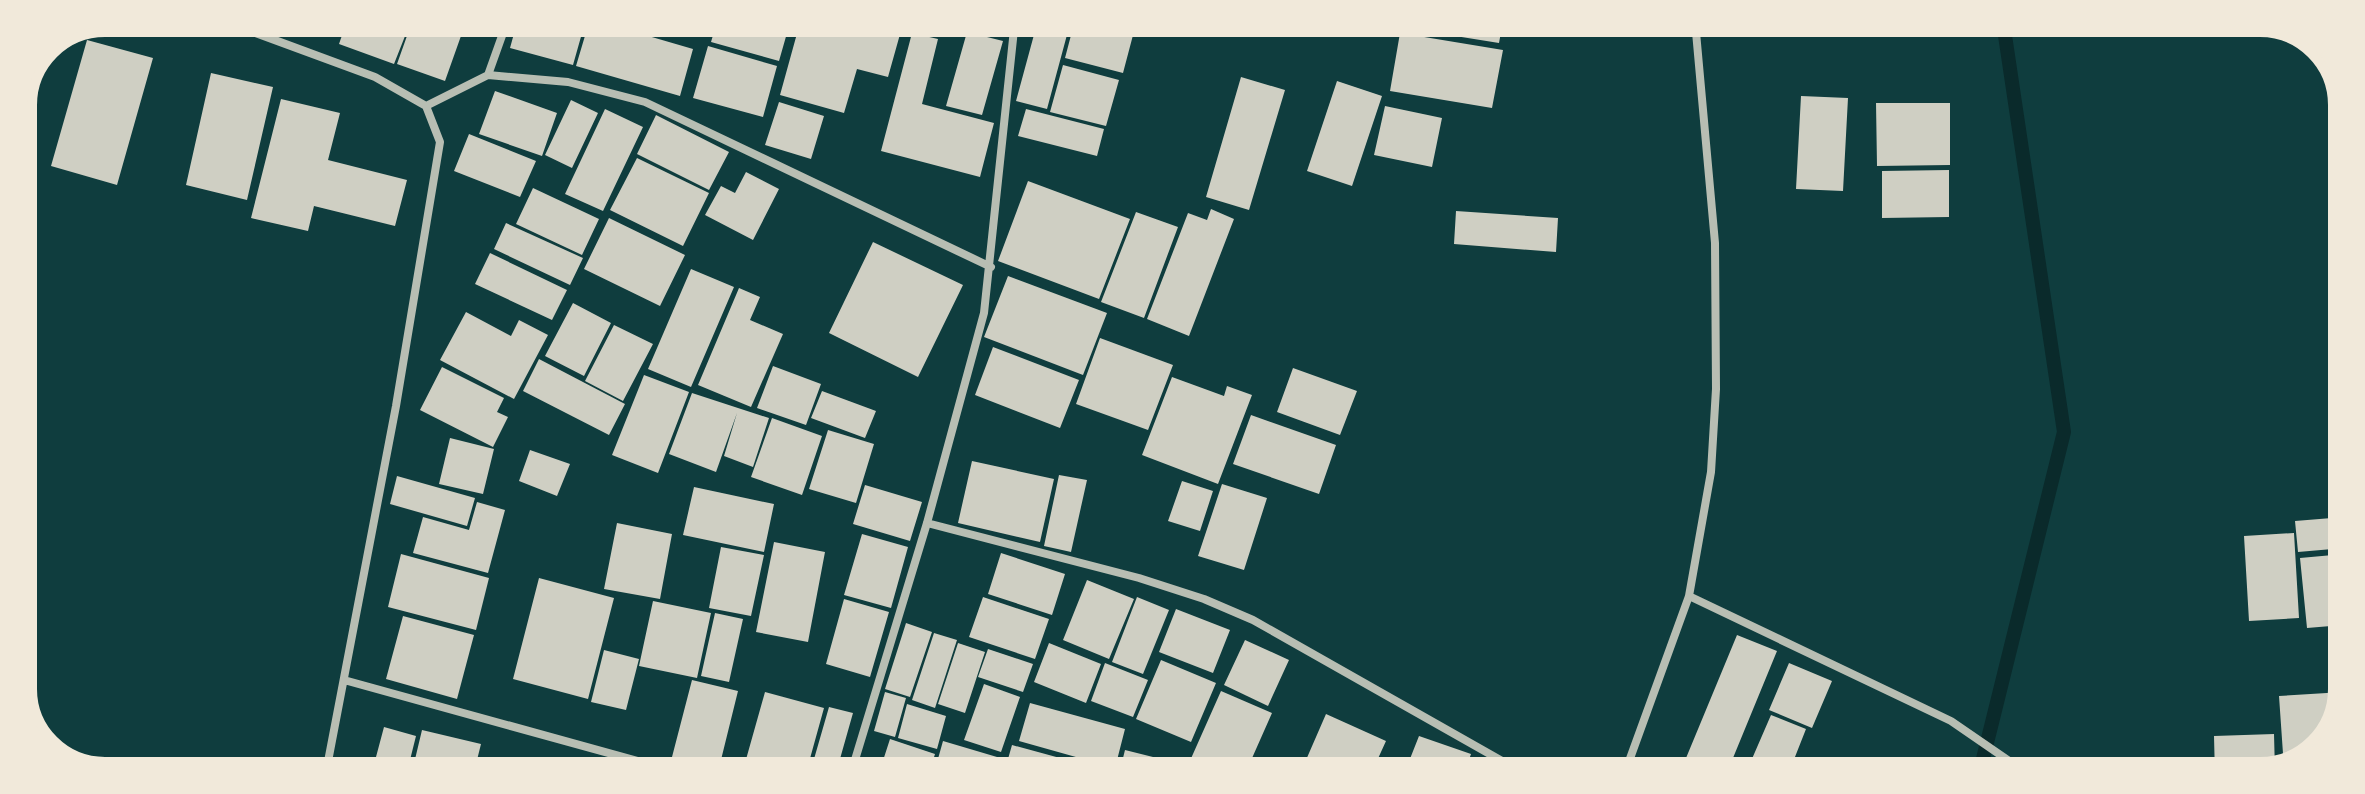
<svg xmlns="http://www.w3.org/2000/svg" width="2365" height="794" font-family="Montserrat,sans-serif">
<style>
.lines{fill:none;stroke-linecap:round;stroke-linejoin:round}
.stream{stroke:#0a2a2b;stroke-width:14}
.building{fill:#cfcfc3}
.minor{stroke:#b8beb3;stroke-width:8}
.rim{fill:none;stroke:#f1e9da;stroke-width:10}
</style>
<rect width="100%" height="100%" fill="#0f3d3e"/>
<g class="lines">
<!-- stream -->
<path class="stream" d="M 1979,775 L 2064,432 L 2003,22"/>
</g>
<!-- building -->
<path class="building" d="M 262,18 L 292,18 L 288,29 Z
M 348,18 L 389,19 L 409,26 L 394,64 L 339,44 Z
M 413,19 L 467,19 L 445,81 L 397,64 Z
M 518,19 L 586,19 L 573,65 L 510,48 Z
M 590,19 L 693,49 L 680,96 L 576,66 Z
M 704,19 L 791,19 L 779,61 L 711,42 L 714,32 L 702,29 Z
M 801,19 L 904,20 L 888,77 L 857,69 L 844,113 L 780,95 Z
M 1038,20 L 1071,20 L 1047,109 L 1016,101 Z
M 1075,20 L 1137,20 L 1123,73 L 1065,58 Z
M 1351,21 L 1395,21 L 1394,32 L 1350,25 Z
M 1400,21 L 1503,21 L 1499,43 L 1399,27 Z
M 967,32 L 1003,41 L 982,115 L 946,106 Z
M 912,33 L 938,39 L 922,104 L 994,123 L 980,177 L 881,151 Z
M 1400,33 L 1503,50 L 1492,108 L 1390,91 Z
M 87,40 L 153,58 L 117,185 L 51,166 Z
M 708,46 L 777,66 L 763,117 L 693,98 Z
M 1063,65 L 1119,80 L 1106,126 L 1050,112 Z
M 211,73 L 273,87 L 247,200 L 186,185 Z
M 1241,77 L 1285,90 L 1249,210 L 1206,197 Z
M 1337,81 L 1382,96 L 1352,186 L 1307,171 Z
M 495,91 L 557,113 L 542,156 L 479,134 Z
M 1801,96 L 1848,98 L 1843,191 L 1796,189 Z
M 281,99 L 340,113 L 328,160 L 407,180 L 395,226 L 314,206 L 308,231 L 251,218 Z
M 571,100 L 598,113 L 572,168 L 545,155 Z
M 779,102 L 824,116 L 811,159 L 765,145 Z
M 1876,103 L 1950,103 L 1950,165 L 1877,166 Z
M 1385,106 L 1442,118 L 1432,167 L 1374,155 Z
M 605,109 L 643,127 L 603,211 L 565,194 Z
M 1026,109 L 1104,129 L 1097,156 L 1018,136 Z
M 656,115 L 729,152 L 709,190 L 637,154 Z
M 469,134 L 536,161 L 520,197 L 454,171 Z
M 637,158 L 709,193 L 683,246 L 610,210 Z
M 1949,170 L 1949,217 L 1882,218 L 1882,171 Z
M 746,172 L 779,189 L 753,240 L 705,215 L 721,186 L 735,193 Z
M 1028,181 L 1130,219 L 1099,299 L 998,261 Z
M 533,188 L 599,219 L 582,255 L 516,224 Z
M 1211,209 L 1234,219 L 1189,336 L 1147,319 L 1188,213 L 1207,220 Z
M 1456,211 L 1558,218 L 1556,252 L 1454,244 Z
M 1136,212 L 1178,227 L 1144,318 L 1101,302 Z
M 609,218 L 685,255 L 660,306 L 584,269 Z
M 506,223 L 583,258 L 570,285 L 494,249 Z
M 873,242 L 963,285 L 918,377 L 829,333 Z
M 490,253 L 567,290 L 552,320 L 475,284 Z
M 691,269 L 734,287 L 691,387 L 648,369 Z
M 1008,276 L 1107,313 L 1083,375 L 984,337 Z
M 739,288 L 760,297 L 750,320 L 783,334 L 751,407 L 698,385 Z
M 573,303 L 611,323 L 584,376 L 545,356 Z
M 466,312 L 511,336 L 519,320 L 548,335 L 514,399 L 440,360 Z
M 614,325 L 653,344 L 623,401 L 585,381 Z
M 1100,338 L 1173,365 L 1148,430 L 1076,404 Z
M 993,347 L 1079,380 L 1060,428 L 975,395 Z
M 539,359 L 625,404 L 609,435 L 523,391 Z
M 773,366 L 821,384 L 806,425 L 757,408 Z
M 442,367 L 504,398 L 497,412 L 508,417 L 493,447 L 420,410 Z
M 1293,368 L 1357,391 L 1340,435 L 1277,412 Z
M 644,375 L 689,392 L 658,473 L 612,455 Z
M 1172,377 L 1224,396 L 1227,386 L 1252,395 L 1218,484 L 1142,455 Z
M 822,391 L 876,411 L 865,438 L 811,418 Z
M 692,393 L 769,418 L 753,467 L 724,456 L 737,413 L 716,472 L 669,454 Z
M 1251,415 L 1336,445 L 1319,494 L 1233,464 Z
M 772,418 L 822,436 L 802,495 L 751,477 Z
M 828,430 L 874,444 L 856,503 L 809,489 Z
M 450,438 L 494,449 L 483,494 L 439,484 Z
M 530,450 L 570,464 L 557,496 L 519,481 Z
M 972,461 L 1054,479 L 1040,542 L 958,523 Z
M 1059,475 L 1087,480 L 1071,552 L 1044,546 Z
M 397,476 L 475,498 L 467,526 L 390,504 Z
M 1182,481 L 1213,491 L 1200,531 L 1168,521 Z
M 1222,484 L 1267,498 L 1244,570 L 1198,556 Z
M 865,485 L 922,502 L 910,541 L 853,524 Z
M 694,487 L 774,504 L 764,552 L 683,535 Z
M 477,502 L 505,510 L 488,573 L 413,553 L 423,517 L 469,530 Z
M 2344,517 L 2344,548 L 2298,552 L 2295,521 Z
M 617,523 L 672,534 L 660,599 L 604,589 Z
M 2294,533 L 2299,618 L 2249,621 L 2244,536 Z
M 862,534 L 908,547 L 891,608 L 844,595 Z
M 774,542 L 825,552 L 808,642 L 756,632 Z
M 721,547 L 764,555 L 751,616 L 709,608 Z
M 1001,553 L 1065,574 L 1052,615 L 988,594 Z
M 401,554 L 489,578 L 476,630 L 388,607 Z
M 2344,554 L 2343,625 L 2307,628 L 2300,558 Z
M 539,578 L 614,598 L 588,699 L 513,679 Z
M 1087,580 L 1134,599 L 1109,659 L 1063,640 Z
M 983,597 L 1049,619 L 1035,659 L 969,637 Z
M 1137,597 L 1169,610 L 1143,674 L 1112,662 Z
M 844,599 L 889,612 L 870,677 L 826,664 Z
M 653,601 L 711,613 L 697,678 L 639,666 Z
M 1176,609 L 1230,630 L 1213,673 L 1159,652 Z
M 715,613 L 743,619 L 729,682 L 701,676 Z
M 403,616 L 474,635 L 457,699 L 386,679 Z
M 906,623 L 932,632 L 910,697 L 885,689 Z
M 934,633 L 957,640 L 935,708 L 912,700 Z
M 1737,635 L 1777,651 L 1726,775 L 1679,775 Z
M 1245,640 L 1289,660 L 1268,706 L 1224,685 Z
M 958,643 L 985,652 L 965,713 L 938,704 Z
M 1049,643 L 1101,664 L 1086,703 L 1034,682 Z
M 988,649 L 1033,664 L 1023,692 L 978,677 Z
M 604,650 L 639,659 L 626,710 L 591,702 Z
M 1161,660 L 1216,683 L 1191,742 L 1136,719 Z
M 1105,663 L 1148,680 L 1133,717 L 1091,701 Z
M 1789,663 L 1832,681 L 1812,728 L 1769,710 Z
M 692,680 L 738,691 L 719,768 L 672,757 Z
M 984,684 L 1020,697 L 1001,752 L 964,740 Z
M 1221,691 L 1272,713 L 1245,774 L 1213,774 L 1189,763 Z
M 765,692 L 824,708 L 806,773 L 781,773 L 745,763 Z
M 885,692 L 906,698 L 895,737 L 874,731 Z
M 2343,692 L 2343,717 L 2313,758 L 2284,768 L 2279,696 Z
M 1030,703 L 1125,729 L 1115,768 L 1019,741 Z
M 907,704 L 946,716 L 937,749 L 898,738 Z
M 829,707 L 853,713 L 836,773 L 810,773 Z
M 1326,714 L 1386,741 L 1371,774 L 1337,774 L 1306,760 Z
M 1771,715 L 1806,729 L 1793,762 L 1802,766 L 1799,775 L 1745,775 Z
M 384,727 L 416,736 L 407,772 L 372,772 Z
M 422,730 L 481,744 L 474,772 L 412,772 Z
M 2274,734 L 2275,771 L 2260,776 L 2215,776 L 2214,736 Z
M 1419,736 L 1471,754 L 1464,774 L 1404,774 Z
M 890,739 L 935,754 L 929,773 L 879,773 Z
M 943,741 L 997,757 L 992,773 L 934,773 Z
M 1012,745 L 1060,758 L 1055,774 L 1004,773 Z
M 1125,750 L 1173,762 L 1170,774 L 1119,774 Z
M 1063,760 L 1108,773 L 1108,774 L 1060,774 Z"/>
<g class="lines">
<!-- minor -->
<path class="minor" d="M 215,18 L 375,77 L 426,106 L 440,142 L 396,406 L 326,772
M 488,75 L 508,19
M 426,106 L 488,75 L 568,82 L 645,102 L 991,267
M 927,523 L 1139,578 L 1204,599 L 1253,620 L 1525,774
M 1689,596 L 1951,721 L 2031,776
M 344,680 L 681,773
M 851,773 L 927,523 L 984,313 L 1015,20
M 1624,775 L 1689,596 L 1711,472 L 1716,389 L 1715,243 L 1695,21"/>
</g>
<!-- crop -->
<path d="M0 0H2365V794H0ZM105 32H2260A73 73 0 0 1 2333 105V689A73 73 0 0 1 2260 762H105A73 73 0 0 1 32 689V105A73 73 0 0 1 105 32Z" fill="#f1e9da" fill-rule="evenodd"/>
<path class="rim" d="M105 32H2260A73 73 0 0 1 2333 105V689A73 73 0 0 1 2260 762H105A73 73 0 0 1 32 689V105A73 73 0 0 1 105 32Z"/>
</svg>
